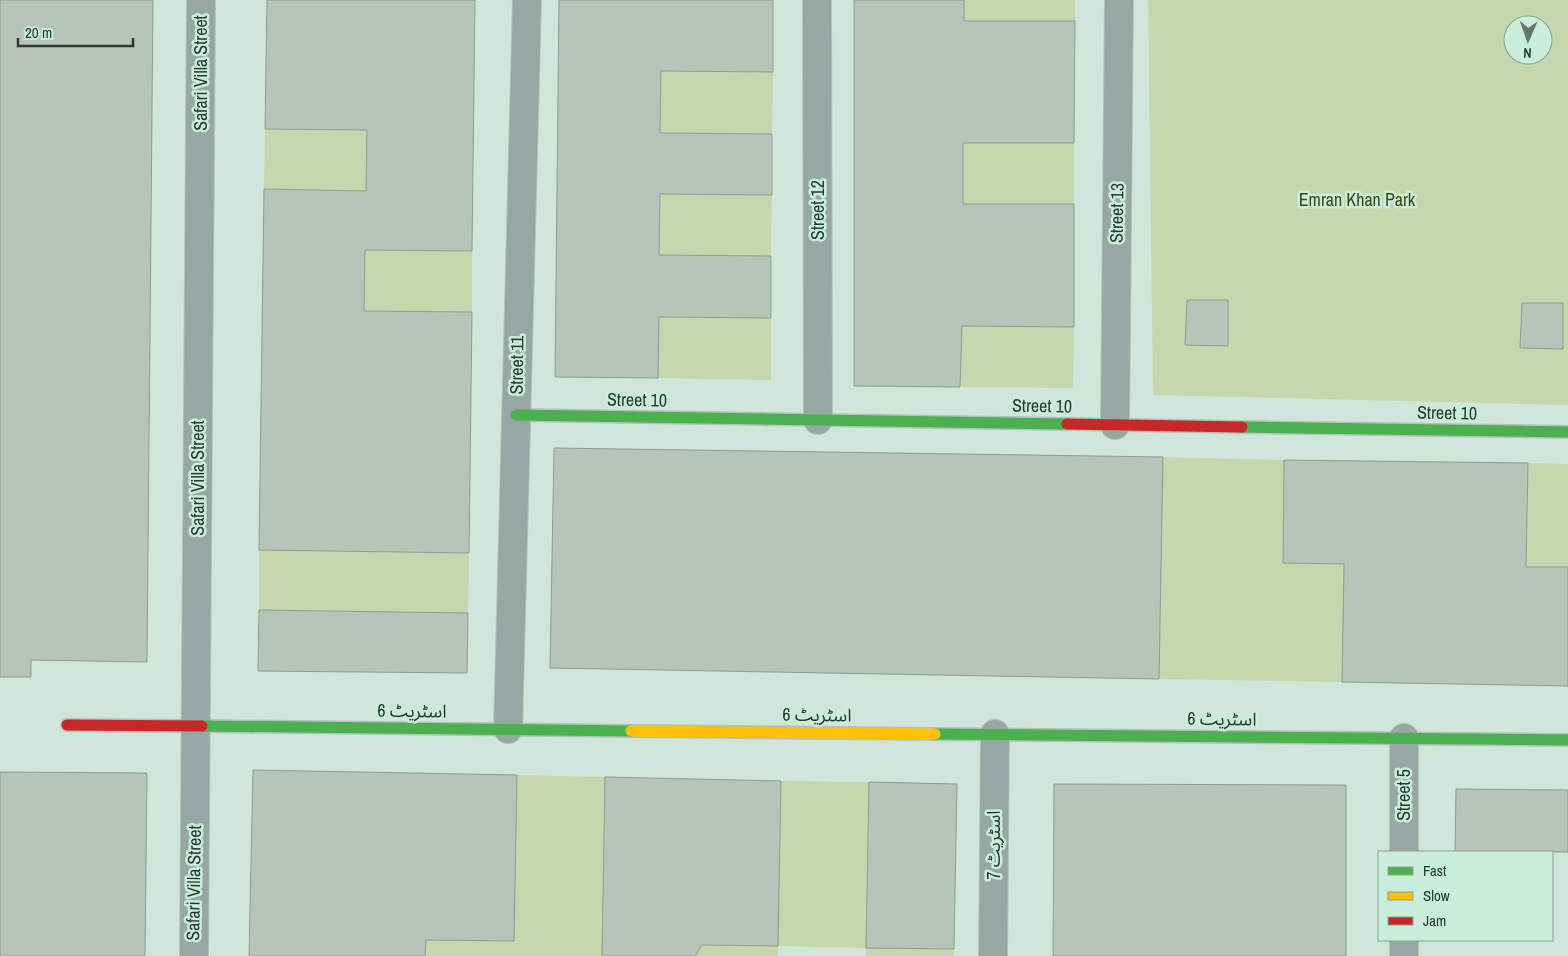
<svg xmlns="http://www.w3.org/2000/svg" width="1568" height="956" font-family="'Archivo Narrow','Noto Sans Arabic',sans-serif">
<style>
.green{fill:#c6d7ae;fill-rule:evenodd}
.building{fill:#b6c4b9;stroke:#8e9c92}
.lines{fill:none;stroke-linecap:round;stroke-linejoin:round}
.street-casing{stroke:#b1c2b9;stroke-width:30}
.fast-casing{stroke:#b1c2b9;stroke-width:14}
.slow-casing{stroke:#b1c2b9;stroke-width:14}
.jam-casing{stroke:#b1c2b9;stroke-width:14}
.street{stroke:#97a7a4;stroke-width:28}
.fast{stroke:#4caf50;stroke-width:11}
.slow{stroke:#ffc107;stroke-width:11}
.jam{stroke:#c62828;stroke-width:11}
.labels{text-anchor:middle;stroke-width:5;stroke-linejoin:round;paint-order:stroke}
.street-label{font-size:18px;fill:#293831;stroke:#c9eedb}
.park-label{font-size:18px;fill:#3f470e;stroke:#c9eedb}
</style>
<rect width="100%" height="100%" fill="#d1e6db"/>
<!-- green -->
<path class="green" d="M 964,0 L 1075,0 L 1075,21 L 964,21 Z
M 1148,0 L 1568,0 L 1568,405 L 1153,395 ZM 1513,25 L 1543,25 L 1543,55 L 1513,55 Z
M 661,71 L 773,72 L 772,134 L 660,133 Z
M 265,129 L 367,130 L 366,191 L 264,189 Z
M 963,143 L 1074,143 L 1074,204 L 963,204 Z
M 660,194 L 772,195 L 771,256 L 659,255 Z
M 365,250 L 472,251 L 472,312 L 364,311 Z
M 659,317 L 771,318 L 771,380 L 658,378 Z
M 962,326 L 1074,327 L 1073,388 L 960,387 Z
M 1163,457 L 1284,460 L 1283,563 L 1344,564 L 1342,682 L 1159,679 Z
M 1528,463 L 1568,464 L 1568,567 L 1526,567 Z
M 259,550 L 469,553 L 468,613 L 259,610 Z
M 517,775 L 605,777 L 602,956 L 425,956 L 426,940 L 514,941 Z
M 781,781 L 869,782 L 866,947 L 954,949 L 954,956 L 866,956 L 866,948 L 778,946 L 778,956 L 690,956 L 690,945 L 778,946 Z"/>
<!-- building -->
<path class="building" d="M 0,0 L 153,0 L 147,662 L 31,660 L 31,677 L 0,677 Z
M 267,0 L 475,0 L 472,251 L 365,250 L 364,311 L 472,312 L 469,553 L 259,550 L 264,189 L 366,191 L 367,130 L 265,129 Z
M 559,0 L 773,0 L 773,72 L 661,71 L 660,133 L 772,134 L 772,195 L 660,194 L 659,255 L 771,256 L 771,318 L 659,317 L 658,378 L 555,377 Z
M 854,0 L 964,0 L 964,21 L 1075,21 L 1074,143 L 963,143 L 963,204 L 1074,204 L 1074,327 L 962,326 L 960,387 L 854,386 Z
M 1187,300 L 1228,300 L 1228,346 L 1185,345 Z
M 1522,303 L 1563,303 L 1563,349 L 1520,348 Z
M 554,448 L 1163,457 L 1159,679 L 550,668 Z
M 1284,460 L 1528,463 L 1526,567 L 1568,567 L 1568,686 L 1342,682 L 1344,564 L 1283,563 Z
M 259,610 L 468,613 L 467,673 L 258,671 Z
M 253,770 L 517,775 L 514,941 L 426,940 L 425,956 L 249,956 Z
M 0,772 L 147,773 L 145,956 L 0,956 Z
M 605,777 L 781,781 L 778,946 L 702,945 L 695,956 L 602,956 Z
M 869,782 L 957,784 L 954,949 L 866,948 Z
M 1054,784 L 1346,785 L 1346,956 L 1053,956 Z
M 1456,789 L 1568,790 L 1568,852 L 1455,852 Z"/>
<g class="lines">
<!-- street casing -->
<g class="street-casing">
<path id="street" d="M 817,0 L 818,420
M 1115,425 L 1119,0
M 508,729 L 527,0
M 1404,852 L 1404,738
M 194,956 L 201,0
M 993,956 L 995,734
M 1404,956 L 1404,940"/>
</g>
<!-- fast casing -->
<g class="fast-casing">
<path id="fast" d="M 516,415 L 1067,424
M 1242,427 L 1568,432
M 202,726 L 631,731
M 935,734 L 1568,740"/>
</g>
<!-- slow casing -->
<g class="slow-casing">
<path id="slow" d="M 631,731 L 935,734"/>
</g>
<!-- jam casing -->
<g class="jam-casing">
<path id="jam" d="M 1067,424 L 1242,427
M 67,725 L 202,726"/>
</g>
<!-- street -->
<use href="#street" class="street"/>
<!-- fast -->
<use href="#fast" class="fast"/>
<!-- slow -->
<use href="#slow" class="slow"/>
<!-- jam -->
<use href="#jam" class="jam"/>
</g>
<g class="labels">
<!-- street labels -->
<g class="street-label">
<text transform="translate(201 73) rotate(-90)" y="6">Safari Villa Street</text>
<text transform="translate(818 210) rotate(-90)" y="6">Street 12</text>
<text transform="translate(1117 213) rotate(-89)" y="6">Street 13</text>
<text transform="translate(517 365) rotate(-89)" y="6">Street 11</text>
<text transform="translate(637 400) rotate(1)" y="6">Street 10</text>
<text transform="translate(1042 406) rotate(1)" y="6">Street 10</text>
<text transform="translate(1447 413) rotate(1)" y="6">Street 10</text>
<text transform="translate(198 478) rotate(-90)" y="6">Safari Villa Street</text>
<text transform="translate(412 711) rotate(1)" y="6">اسٹریٹ 6</text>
<text transform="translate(817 715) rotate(1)" y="6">اسٹریٹ 6</text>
<text transform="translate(1222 719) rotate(1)" y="6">اسٹریٹ 6</text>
<text transform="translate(1404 795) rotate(-90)" y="6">Street 5</text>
<text transform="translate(994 845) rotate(-90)" y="6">اسٹریٹ 7</text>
<text transform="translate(194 883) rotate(-89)" y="6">Safari Villa Street</text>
</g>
<!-- park labels -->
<g class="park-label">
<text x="1357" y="206">Emran Khan Park</text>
</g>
</g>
<!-- legend -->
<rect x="1378" y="851" width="175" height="90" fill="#c9eedb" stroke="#89a597"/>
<rect x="1388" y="867" width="25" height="8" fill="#4caf50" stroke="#89a597"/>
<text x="1423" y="876" font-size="15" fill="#293831">Fast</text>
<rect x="1388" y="892" width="25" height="8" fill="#ffc107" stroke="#89a597"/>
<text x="1423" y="901" font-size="15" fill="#293831">Slow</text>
<rect x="1388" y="917" width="25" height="8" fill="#c62828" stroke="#89a597"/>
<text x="1423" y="926" font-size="15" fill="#293831">Jam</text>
<!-- north arrow -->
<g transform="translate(1528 40) rotate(182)"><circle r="24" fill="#c9eedb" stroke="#89a597"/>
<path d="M0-4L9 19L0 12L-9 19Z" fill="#64756c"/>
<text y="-8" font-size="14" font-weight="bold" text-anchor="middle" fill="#293831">N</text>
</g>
<!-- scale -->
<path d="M18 38v8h115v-8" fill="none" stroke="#293831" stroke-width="2.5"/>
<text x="25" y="38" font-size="15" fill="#293831" stroke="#c9eedb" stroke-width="4" paint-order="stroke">20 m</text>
</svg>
